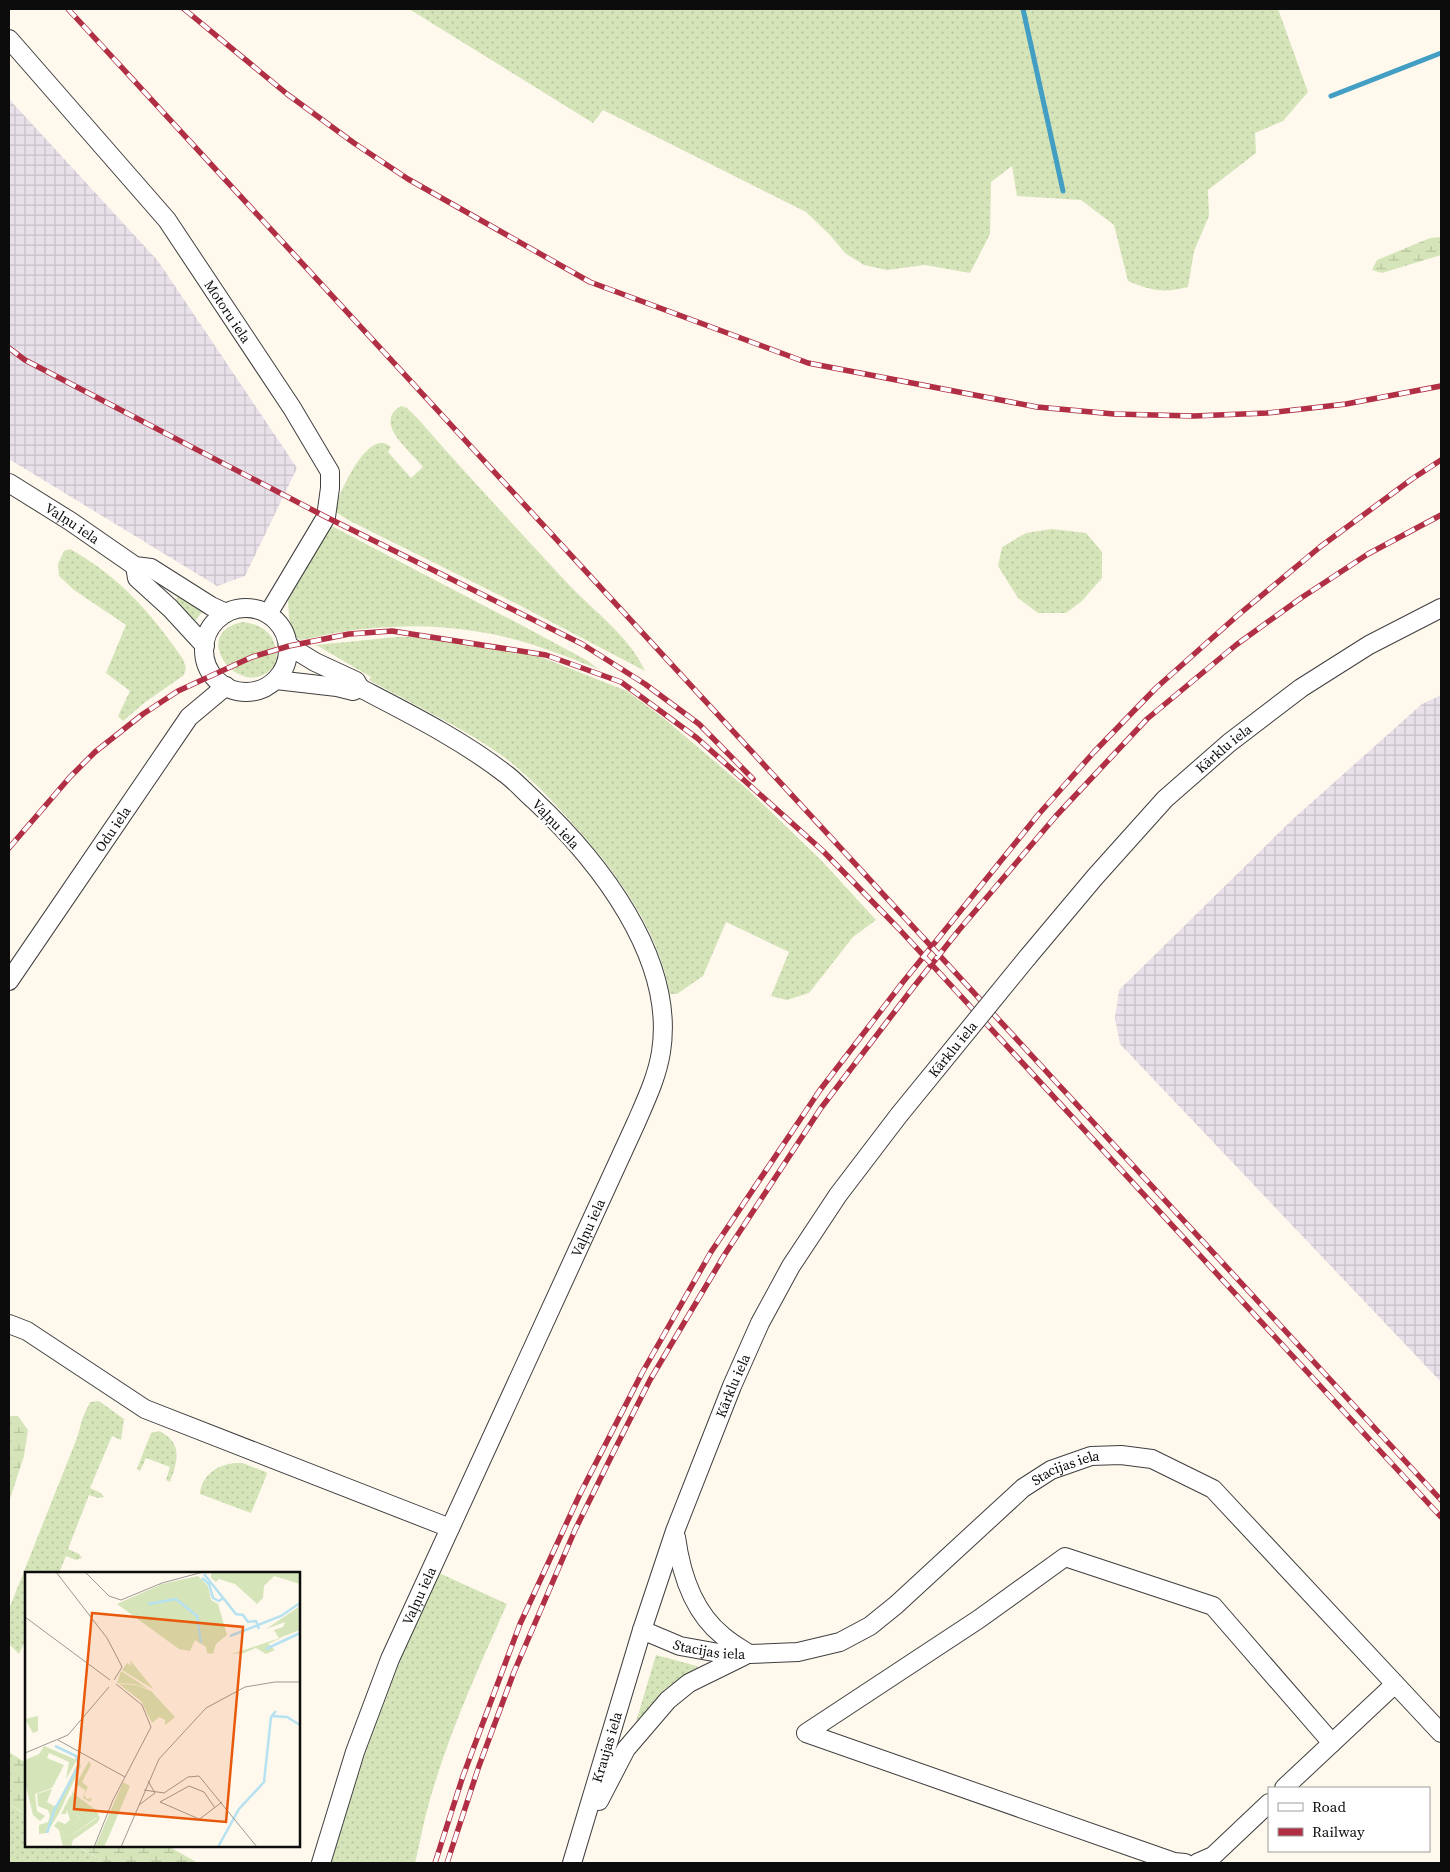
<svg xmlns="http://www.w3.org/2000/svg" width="1450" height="1872" font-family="'Source Serif 4',serif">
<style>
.industrial{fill:url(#industrial-grid)}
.grass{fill:url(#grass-dots)}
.wetland{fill:url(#wetland-marsh)}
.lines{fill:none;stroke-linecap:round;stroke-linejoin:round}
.stream{stroke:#429ec2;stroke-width:5}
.minor-casing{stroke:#3f3f3f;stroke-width:20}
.minor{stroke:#fff;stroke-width:18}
.rail-casing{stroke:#b12f44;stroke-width:5.5}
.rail{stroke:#fff;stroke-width:4;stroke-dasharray:11;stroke-linecap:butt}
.minor-bridge-casing{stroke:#3f3f3f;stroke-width:20;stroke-linecap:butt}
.minor-bridge{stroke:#fff;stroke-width:18}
.labels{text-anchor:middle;stroke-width:5;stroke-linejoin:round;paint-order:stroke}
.street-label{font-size:14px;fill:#0c0c0c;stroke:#fff}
.inset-river{fill:none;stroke:#b5e1f1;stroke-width:2.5}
.inset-road{fill:none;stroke:#9d9a93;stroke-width:1}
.view{fill:#e8590c;fill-opacity:0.15;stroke:#e8590c;stroke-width:2.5}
.inset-edge{fill:none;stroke:#0c0c0c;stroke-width:2.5}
</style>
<defs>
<pattern id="industrial-grid" width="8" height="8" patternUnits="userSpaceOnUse" patternTransform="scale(1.25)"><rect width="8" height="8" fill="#e8e1ea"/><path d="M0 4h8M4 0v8" fill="none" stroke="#c6c0c8"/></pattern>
<pattern id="grass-dots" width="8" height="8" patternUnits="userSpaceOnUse" patternTransform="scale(1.25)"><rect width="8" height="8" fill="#d5e5b9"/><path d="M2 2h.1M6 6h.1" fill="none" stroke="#b6c39e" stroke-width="1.8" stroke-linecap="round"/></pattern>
<pattern id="wetland-marsh" width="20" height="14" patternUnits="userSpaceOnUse" patternTransform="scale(1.25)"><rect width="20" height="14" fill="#d5e5b9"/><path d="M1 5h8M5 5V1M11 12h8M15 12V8" fill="none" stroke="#b6c39e"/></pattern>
</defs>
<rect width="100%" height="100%" fill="#fef8ed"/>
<!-- industrial -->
<path class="industrial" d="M 9,99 L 158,261 L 297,468 L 245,576 L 217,586 L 9,459 Z
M 1441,695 L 1441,1382 L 1120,1044 L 1115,1018 L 1119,990 L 1292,820 L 1422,704 Z"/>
<!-- grass -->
<path class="grass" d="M 409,9 L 1278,9 L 1308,92 L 1283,121 L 1255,133 L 1256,153 L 1208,190 L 1209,216 L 1194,251 L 1188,287 C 1163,293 1152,291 1128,281 L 1114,225 L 1081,200 L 1017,196 L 1012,166 L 991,182 L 990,234 L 970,273 L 925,265 L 887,270 L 864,265 L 845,253 L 831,236 L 806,212 L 603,110 L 593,123 Z
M 401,406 L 407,408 L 419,420 C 468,476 519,531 570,586 C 595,612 630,637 645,671 L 517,604 L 350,521 L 334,511 C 339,494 368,426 391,447 L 388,452 L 411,478 L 423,467 C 411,451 372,423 401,406 Z
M 326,523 L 525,627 L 588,661 L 598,669 C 559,653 517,637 474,631 C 432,624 384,625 341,632 C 327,634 314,638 300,640 L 292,633 L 289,617 L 288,600 L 299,575 Z
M 1052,529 L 1086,533 L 1102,552 L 1102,578 L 1082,601 L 1066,613 L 1038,613 L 1018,598 L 998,566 L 1002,547 L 1026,533 Z
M 70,549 C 119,576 152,614 183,659 L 186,668 L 184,675 L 144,703 L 123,721 L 118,716 L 130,691 L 106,673 L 126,625 L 74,590 L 59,576 L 58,564 L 64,551 Z
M 178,597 L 203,611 L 194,622 L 176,600 Z
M 243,622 C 261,624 274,633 276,651 C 278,660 275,666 269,671 C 238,698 188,633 243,622 Z
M 397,637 L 434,637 L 477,643 L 528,652 L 627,691 L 667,721 L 746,788 L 821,860 L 876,920 L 853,937 L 809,993 L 787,1000 L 771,996 L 789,952 L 726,922 L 703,976 L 677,994 L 670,994 C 658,928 616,872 572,823 C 551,799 529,776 504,757 C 462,727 414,705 369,680 L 371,677 L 316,645 Z
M 99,1401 L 124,1419 L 121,1440 L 112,1436 L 90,1488 L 101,1493 L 104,1497 L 98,1498 L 89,1495 L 68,1549 L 79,1554 L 82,1558 L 76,1560 L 66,1556 L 59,1573 L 26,1573 L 26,1639 L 19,1654 L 9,1644 L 9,1609 L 77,1438 L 83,1417 L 90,1402 Z
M 159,1431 C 183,1443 178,1460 170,1482 L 166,1480 L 170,1467 L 146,1458 L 140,1471 L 137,1469 L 151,1433 Z
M 242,1463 L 266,1472 L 267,1474 L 251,1513 L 200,1494 C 202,1472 222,1462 242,1463 Z
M 439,1573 L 507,1604 C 478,1669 448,1735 429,1803 C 423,1823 420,1843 415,1863 L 331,1863 L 364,1757 L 405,1648 Z
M 656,1655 L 697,1666 L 698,1667 L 665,1689 L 636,1722 Z
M 9,1804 L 26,1815 L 26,1846 L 77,1846 L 106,1863 L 9,1863 Z"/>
<!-- wetland -->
<path class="wetland" d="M 1441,237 L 1441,255 L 1382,273 L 1372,270 L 1377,260 L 1430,238 Z
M 9,1416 L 18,1416 L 28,1430 L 24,1456 L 9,1502 Z
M 9,1752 L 26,1763 L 26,1814 L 9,1804 Z
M 78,1846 L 168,1846 L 198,1863 L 106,1863 Z"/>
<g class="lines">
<!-- stream -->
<path class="stream" d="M 1023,9 L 1063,191
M 1331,96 L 1441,53"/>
<!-- minor casing -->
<g class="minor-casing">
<g id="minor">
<path id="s1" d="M 9,39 L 167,220 L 292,408 L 330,472 L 330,488 L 326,517 L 268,614"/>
<path id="s2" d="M 9,483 L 70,521 L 135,566 L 151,568 L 211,606 L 226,613"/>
<path d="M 135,566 L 137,578 L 170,608 L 205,646"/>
<circle cx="246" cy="650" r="42"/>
<path d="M 289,646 L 315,662 L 356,681 L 360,688"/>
<path d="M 276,680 L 337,687 L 353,691 L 360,688"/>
<path id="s3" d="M 1027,958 L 1095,877 L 1165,799 L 1229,743 L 1301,688 L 1369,645 L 1441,608"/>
<path id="s4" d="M 9,981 L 189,717 L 226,686"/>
<path d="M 9,1324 L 27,1331 L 145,1409 L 450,1528"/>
<path d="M 676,1537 C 681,1574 693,1612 723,1636 C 731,1643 740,1648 749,1654"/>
<path id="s5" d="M 642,1630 L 680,1646 L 719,1653 L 749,1654 L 798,1652 L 840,1642 L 870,1626 L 896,1605 L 1023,1488 L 1051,1470 L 1091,1456 L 1121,1455 L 1152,1459 L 1213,1489 L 1441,1733"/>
<path d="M 1284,1788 L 1395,1684"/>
<path d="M 599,1801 L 626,1749 L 668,1700 L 689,1683 L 744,1656"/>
<path id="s6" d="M 321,1863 L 355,1752 L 390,1659 L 636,1123 C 646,1100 657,1077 661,1052 C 676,958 598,860 534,800 C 525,792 516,782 507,775 C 462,740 410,714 360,688"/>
<path id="s7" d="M 572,1863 L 642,1630 L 675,1531 L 732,1386 L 760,1323 L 791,1266 L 838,1195 L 899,1115"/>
<path d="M 1185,1863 L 1174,1862 L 806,1733 L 979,1619 L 1065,1557 L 1213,1606 L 1332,1743"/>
<path d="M 1197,1863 L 1213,1856 L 1269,1803"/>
</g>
</g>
<!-- minor -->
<use href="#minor" class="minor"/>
<!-- rail casing -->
<g class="rail-casing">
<path id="rail" d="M 68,9 L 1441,1500
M 184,9 L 287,94 L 354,143 L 408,179 L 590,282 L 808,363 L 1037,407 L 1114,414 L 1194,416 L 1267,413 L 1346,404 L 1441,386
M 9,348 L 25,360 L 326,517 L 582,644 L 645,684 L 699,724 L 753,779
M 9,848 L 70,777 L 95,752 L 143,714 L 178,691 L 252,657 L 289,646 L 349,634 L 392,631 L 546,655 L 621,682 L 697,738 L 823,851 L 899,929 L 1441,1517
M 435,1863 L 463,1776 L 520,1624 L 580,1494 L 642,1373 L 711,1252 L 820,1090 L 903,982 L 1038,815 L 1094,752 L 1156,688 L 1237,616 L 1320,547 L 1412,479 L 1441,460
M 447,1863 L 479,1766 L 514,1672 L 575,1530 L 614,1451 L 650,1380 L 725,1254 L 821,1108 L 912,989 L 959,930 L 1056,816 L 1147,719 L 1236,645 L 1301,598 L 1368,554 L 1441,515"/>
</g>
<!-- rail -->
<use href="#rail" class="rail"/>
<!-- minor-bridge casing -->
<g class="minor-bridge-casing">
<g id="minor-bridge">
<path id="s8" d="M 899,1115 L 1027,958"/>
</g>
</g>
<!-- minor-bridge -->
<use href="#minor-bridge" class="minor-bridge"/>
</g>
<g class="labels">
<!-- street labels -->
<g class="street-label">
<text dy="5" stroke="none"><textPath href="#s1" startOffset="350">Motoru iela</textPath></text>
<text dy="5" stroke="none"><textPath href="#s2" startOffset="75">Vaļņu iela</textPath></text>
<text dy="5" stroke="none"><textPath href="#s3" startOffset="288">Kārklu iela</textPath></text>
<text transform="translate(556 824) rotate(47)" y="5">Vaļņu iela</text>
<text dy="5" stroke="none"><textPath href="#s4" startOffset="184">Odu iela</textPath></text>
<text dy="5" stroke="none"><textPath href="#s8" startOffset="85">Kārklu iela</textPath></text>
<text dy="5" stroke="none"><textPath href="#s6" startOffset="690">Vaļņu iela</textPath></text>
<text dy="5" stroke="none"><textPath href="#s7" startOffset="504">Kārklu iela</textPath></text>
<text dy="5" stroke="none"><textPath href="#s5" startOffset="491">Stacijas iela</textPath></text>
<text dy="5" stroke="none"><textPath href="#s6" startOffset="285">Vaļņu iela</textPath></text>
<text dy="5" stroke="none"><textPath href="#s5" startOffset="71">Stacijas iela</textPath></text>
<text dy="5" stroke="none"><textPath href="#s7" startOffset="121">Kraujas iela</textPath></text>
</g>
</g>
<!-- overview -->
<g transform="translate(25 1572)">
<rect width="275" height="275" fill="#fef8ed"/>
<path d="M 186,0 L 275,0 L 275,12 L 249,4 L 239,14 L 238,26 L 232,32 L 210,12 L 194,7 L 191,10 L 186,6 ZM 173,4 L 183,14 L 186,28 L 193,32 L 202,63 L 191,72 L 188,82 L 182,81 L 181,75 L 170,68 L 165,79 L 154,77 L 92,32 L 137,12 ZM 275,34 L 275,58 L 254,66 L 249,58 L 258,55 L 260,50 L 241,57 ZM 105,88 L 126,114 L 128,117 L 97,98 L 102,91 L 106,94 ZM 96,99 L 116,112 L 123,117 L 110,112 L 92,111 ZM 94,112 L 111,113 L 126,119 L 150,145 L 140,153 L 140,148 L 134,145 L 127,151 L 116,129 ZM 13,144 L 13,159 L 8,161 L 0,147 ZM 19,174 L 52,188 L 41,207 L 44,190 L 24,181 L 22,186 L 39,193 L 27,216 L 10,222 L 12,239 L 20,244 L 15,249 L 8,243 L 0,210 L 0,188 L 14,182 ZM 64,189 L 66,193 L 57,210 L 63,215 L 59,223 L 62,227 L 67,226 L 65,230 L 58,226 L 60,218 L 51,212 ZM 98,210 L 105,214 L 84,264 L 79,275 L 70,275 ZM 45,224 L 72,245 L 44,265 L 39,264 L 40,258 L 56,247 L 41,232 Z" fill="#d5e5b9"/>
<path d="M 258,65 L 243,72 L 250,78 L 241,82 L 231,76 L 219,81 L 207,82 ZM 53,190 L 56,194 L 34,241 L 22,261 L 14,262 L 14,253 L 23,250 L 25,244 L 23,238 L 13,234 L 12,222 L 27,217 L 22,230 L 29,234 L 33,231 ZM 48,218 L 49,222 L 71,238 L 75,246 L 72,251 L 48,268 L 46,275 L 38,275 L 34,258 L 29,254 L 33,249 L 40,252 L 45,248 L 42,238 L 41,242 L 36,242 L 41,232 L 56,247 L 40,258 L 40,264 L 44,265 L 72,246 L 46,226 Z" fill="#d5e5b9"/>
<path class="inset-river" d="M 179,2 L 211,42 L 218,43 L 223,50 L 231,49 L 234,57M 177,6 L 184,12 L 188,26 L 194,29 L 198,26M 123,32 L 151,27 L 172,44 L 176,71M 205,64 L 256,44 L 275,31M 241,77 L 275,61M 247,144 L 262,145 L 275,153M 22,261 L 29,239 L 54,193 L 51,184 L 30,174M 193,275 L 214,237 L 239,210 L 246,145 L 251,139"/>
<path class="inset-road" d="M 31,0 L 82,66 L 93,87 L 97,95 L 89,108M 60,0 L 84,24 L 96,28 L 137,11 L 178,0M 0,45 L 85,108M 33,168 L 100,205M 0,181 L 43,163 L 84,115M 119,218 L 139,221 L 163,205 L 174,204 L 232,275M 114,233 L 130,221 L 123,209M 190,236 L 179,220 L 164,214 L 135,230 L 174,247 L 176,246 L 197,230M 69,275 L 88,228 L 126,155 L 117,133 L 91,112M 96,275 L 134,187 L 181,136 L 220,115 L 250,110 L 275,110"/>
<path class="view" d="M 67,41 L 218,55 L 201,250 L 49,237 Z"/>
<rect width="275" height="275" class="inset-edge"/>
</g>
<!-- border -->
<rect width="1450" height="1872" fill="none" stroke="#0c0c0c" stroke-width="20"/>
<!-- legend -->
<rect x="1268" y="1787" width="162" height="65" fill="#ffffff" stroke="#9e9e9e"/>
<rect x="1278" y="1803" width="25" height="8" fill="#ffffff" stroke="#9e9e9e"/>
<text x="1312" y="1812" font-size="15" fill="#0c0c0c">Road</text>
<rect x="1278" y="1828" width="25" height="8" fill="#b12f44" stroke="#9e9e9e"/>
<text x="1312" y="1837" font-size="15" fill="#0c0c0c">Railway</text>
</svg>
